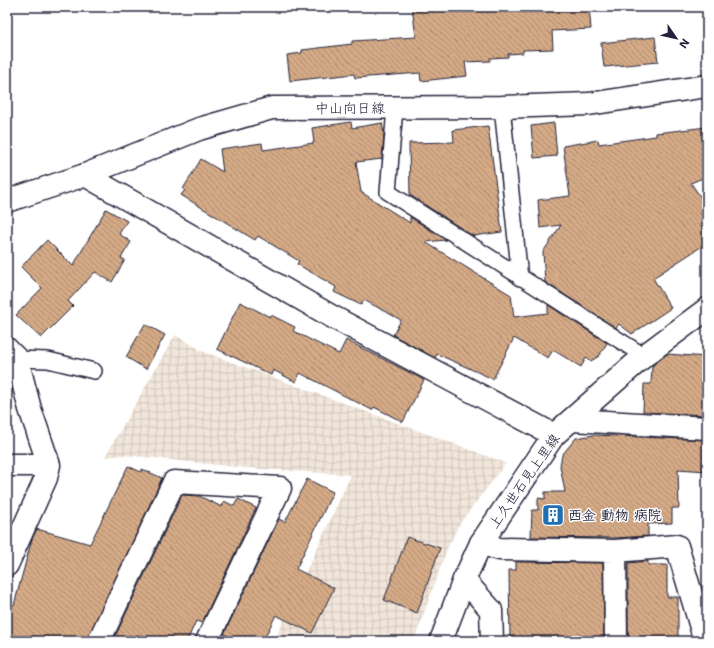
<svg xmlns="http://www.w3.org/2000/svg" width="714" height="648" font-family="'Shantell Sans','Klee One',sans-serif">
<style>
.industrial{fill:url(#industrial-grid)}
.building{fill:url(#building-back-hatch);stroke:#22223b}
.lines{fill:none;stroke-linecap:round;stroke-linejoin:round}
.lane-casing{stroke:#22223b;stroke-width:18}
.street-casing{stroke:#22223b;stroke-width:25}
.secondary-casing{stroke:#22223b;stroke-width:25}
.lane{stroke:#fff;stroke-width:15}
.street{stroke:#fff;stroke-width:22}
.secondary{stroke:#fff;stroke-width:22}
.labels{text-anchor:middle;stroke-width:3;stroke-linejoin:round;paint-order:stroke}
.street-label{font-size:14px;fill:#22223b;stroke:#fff}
.poi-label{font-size:14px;font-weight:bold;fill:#22223b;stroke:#fff;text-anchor:start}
</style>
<defs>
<pattern id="industrial-grid" width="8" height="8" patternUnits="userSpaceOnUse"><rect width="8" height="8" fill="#f2e6db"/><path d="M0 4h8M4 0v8" fill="none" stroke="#cfc5bd"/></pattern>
<pattern id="building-back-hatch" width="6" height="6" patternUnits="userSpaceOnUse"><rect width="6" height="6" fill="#d4aa86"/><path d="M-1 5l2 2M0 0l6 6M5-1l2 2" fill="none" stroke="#ac8a6f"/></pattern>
</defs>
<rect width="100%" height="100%" fill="#fff"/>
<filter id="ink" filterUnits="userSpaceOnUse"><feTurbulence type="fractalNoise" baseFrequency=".025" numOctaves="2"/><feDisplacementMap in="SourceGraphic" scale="8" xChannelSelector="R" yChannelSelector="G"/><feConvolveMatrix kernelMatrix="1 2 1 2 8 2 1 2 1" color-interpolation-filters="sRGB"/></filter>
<g filter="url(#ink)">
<!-- industrial -->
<path class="industrial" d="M 175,335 L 204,352 L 506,463 L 460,523 L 447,549 L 414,641 L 274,641 L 351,475 L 236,467 L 125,455 L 105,457 Z"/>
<!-- building -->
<path class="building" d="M 412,7 L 459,7 L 460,9 L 589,7 L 591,29 L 552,31 L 553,49 L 523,50 L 523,53 L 508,54 L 508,57 L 490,58 L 490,61 L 465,62 L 467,76 L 421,81 L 420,73 L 355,78 L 354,74 L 290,81 L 287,55 L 302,53 L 302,50 L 352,44 L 352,41 L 416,37 Z
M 655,37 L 658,62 L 604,67 L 601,43 Z
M 351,122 L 352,128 L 382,123 L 384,134 L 382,159 L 356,162 L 361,192 L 410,223 L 410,217 L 446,240 L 425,242 L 511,295 L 514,317 L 548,313 L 548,305 L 607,343 L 599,356 L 591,361 L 586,358 L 581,367 L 553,350 L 548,358 L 514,338 L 493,379 L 437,354 L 435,358 L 393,335 L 401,320 L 364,300 L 361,305 L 334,292 L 336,287 L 297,264 L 299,261 L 258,236 L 255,240 L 181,195 L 185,190 L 183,189 L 201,159 L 223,172 L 220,149 L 262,143 L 263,150 L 314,143 L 312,128 Z
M 554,123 L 557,156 L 534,158 L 531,126 Z
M 488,126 L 502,232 L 473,236 L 410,195 L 409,143 L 454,142 L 453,130 Z
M 707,127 L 707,176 L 691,183 L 707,207 L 707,243 L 653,278 L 671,308 L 632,334 L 619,324 L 616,328 L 545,282 L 543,252 L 561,225 L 540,228 L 538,200 L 570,196 L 563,146 L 598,140 L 599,144 L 656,136 L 656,133 Z
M 106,209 L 127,221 L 119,234 L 131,242 L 121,258 L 125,260 L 112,282 L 95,272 L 68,301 L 73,306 L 41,338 L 16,315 L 42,288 L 21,267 L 47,240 L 73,266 Z
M 240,302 L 270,317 L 271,315 L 295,327 L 293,331 L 339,354 L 346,340 L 424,380 L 403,422 L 374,407 L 372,410 L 300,373 L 296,382 L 273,370 L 271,375 L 217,349 Z
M 145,324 L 165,335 L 146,369 L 126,357 Z
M 667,354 L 707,357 L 707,415 L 643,412 L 644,384 L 651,384 L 652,366 Z
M 594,435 L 707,440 L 707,471 L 678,469 L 679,508 L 672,508 L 672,523 L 648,524 L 648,536 L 615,538 L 531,537 L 532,510 L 538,510 L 538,498 L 545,499 L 545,492 L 565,492 L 560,466 L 562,455 L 576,438 Z
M 128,466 L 141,472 L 142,469 L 162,478 L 87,641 L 7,641 L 7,603 L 14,605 L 32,539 L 37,529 L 90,544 Z
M 307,479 L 333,492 L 296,569 L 334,588 L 312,633 L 276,615 L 263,641 L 238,641 L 224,634 L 279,519 L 285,522 Z
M 182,495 L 199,496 L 222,507 L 224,501 L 234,506 L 238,499 L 256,508 L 202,623 L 196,621 L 187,641 L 113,641 Z
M 407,537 L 440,548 L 417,613 L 384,600 Z
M 648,561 L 648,565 L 667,565 L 667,597 L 678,597 L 678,641 L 628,641 L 628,563 Z
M 516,562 L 603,563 L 604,641 L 562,641 L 562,638 L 510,639 L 509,570 L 516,570 Z"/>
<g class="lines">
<!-- lane casing -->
<g class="lane-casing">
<path id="lane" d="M 502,107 L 520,278
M 395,108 L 388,192 L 644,356
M 17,359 L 48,360 L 94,371"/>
</g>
<!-- street casing -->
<g class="street-casing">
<path id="street" d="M 85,175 L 331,316 L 554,435
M 7,349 L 17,359 L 30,409 L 49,465 L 46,478 L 7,565
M 572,420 L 707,428
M 7,465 L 49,465
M 481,543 L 499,549 L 615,551 L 677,546 L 705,641
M 615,551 L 616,641
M 464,580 L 491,610 L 492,641
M 99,641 L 174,482 L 280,488 L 207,641"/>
</g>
<!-- secondary casing -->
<g class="secondary-casing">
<path id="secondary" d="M 7,201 L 85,175 L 199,129 L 272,108 L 502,107 L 589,104 L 707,86
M 441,641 L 464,580 L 481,543 L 554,435 L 644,356 L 707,309"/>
</g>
<!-- lane -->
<use href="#lane" class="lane"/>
<!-- street -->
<use href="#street" class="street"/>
<!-- secondary -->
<use href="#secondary" class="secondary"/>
</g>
</g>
<!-- icons -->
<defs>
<g id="building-square" transform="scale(1.15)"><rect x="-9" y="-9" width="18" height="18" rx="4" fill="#1f6fb2" stroke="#fff"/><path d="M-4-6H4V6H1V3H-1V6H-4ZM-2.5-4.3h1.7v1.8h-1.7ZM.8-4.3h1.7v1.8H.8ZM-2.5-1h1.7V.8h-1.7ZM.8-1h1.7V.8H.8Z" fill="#fff"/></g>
</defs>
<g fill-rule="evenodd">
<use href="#building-square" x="553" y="515"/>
</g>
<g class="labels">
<!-- street labels -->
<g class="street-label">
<text x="350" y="113">中山向日線</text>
<text transform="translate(524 481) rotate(-55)" y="5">上久世石見上里線</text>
</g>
<!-- poi labels -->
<g class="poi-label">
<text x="568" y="520">西金 動物 病院</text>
</g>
</g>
<!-- margin -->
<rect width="714" height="648" fill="none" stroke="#fff" stroke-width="24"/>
<rect x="12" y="12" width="690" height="624" fill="none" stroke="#22223b" stroke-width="1.5" filter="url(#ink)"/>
<!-- north arrow -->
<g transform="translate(676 38) rotate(124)" stroke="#ffffff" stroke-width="3" paint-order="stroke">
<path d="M0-3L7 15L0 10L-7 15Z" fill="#22223b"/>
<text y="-6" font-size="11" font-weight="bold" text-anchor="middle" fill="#22223b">N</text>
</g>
</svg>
